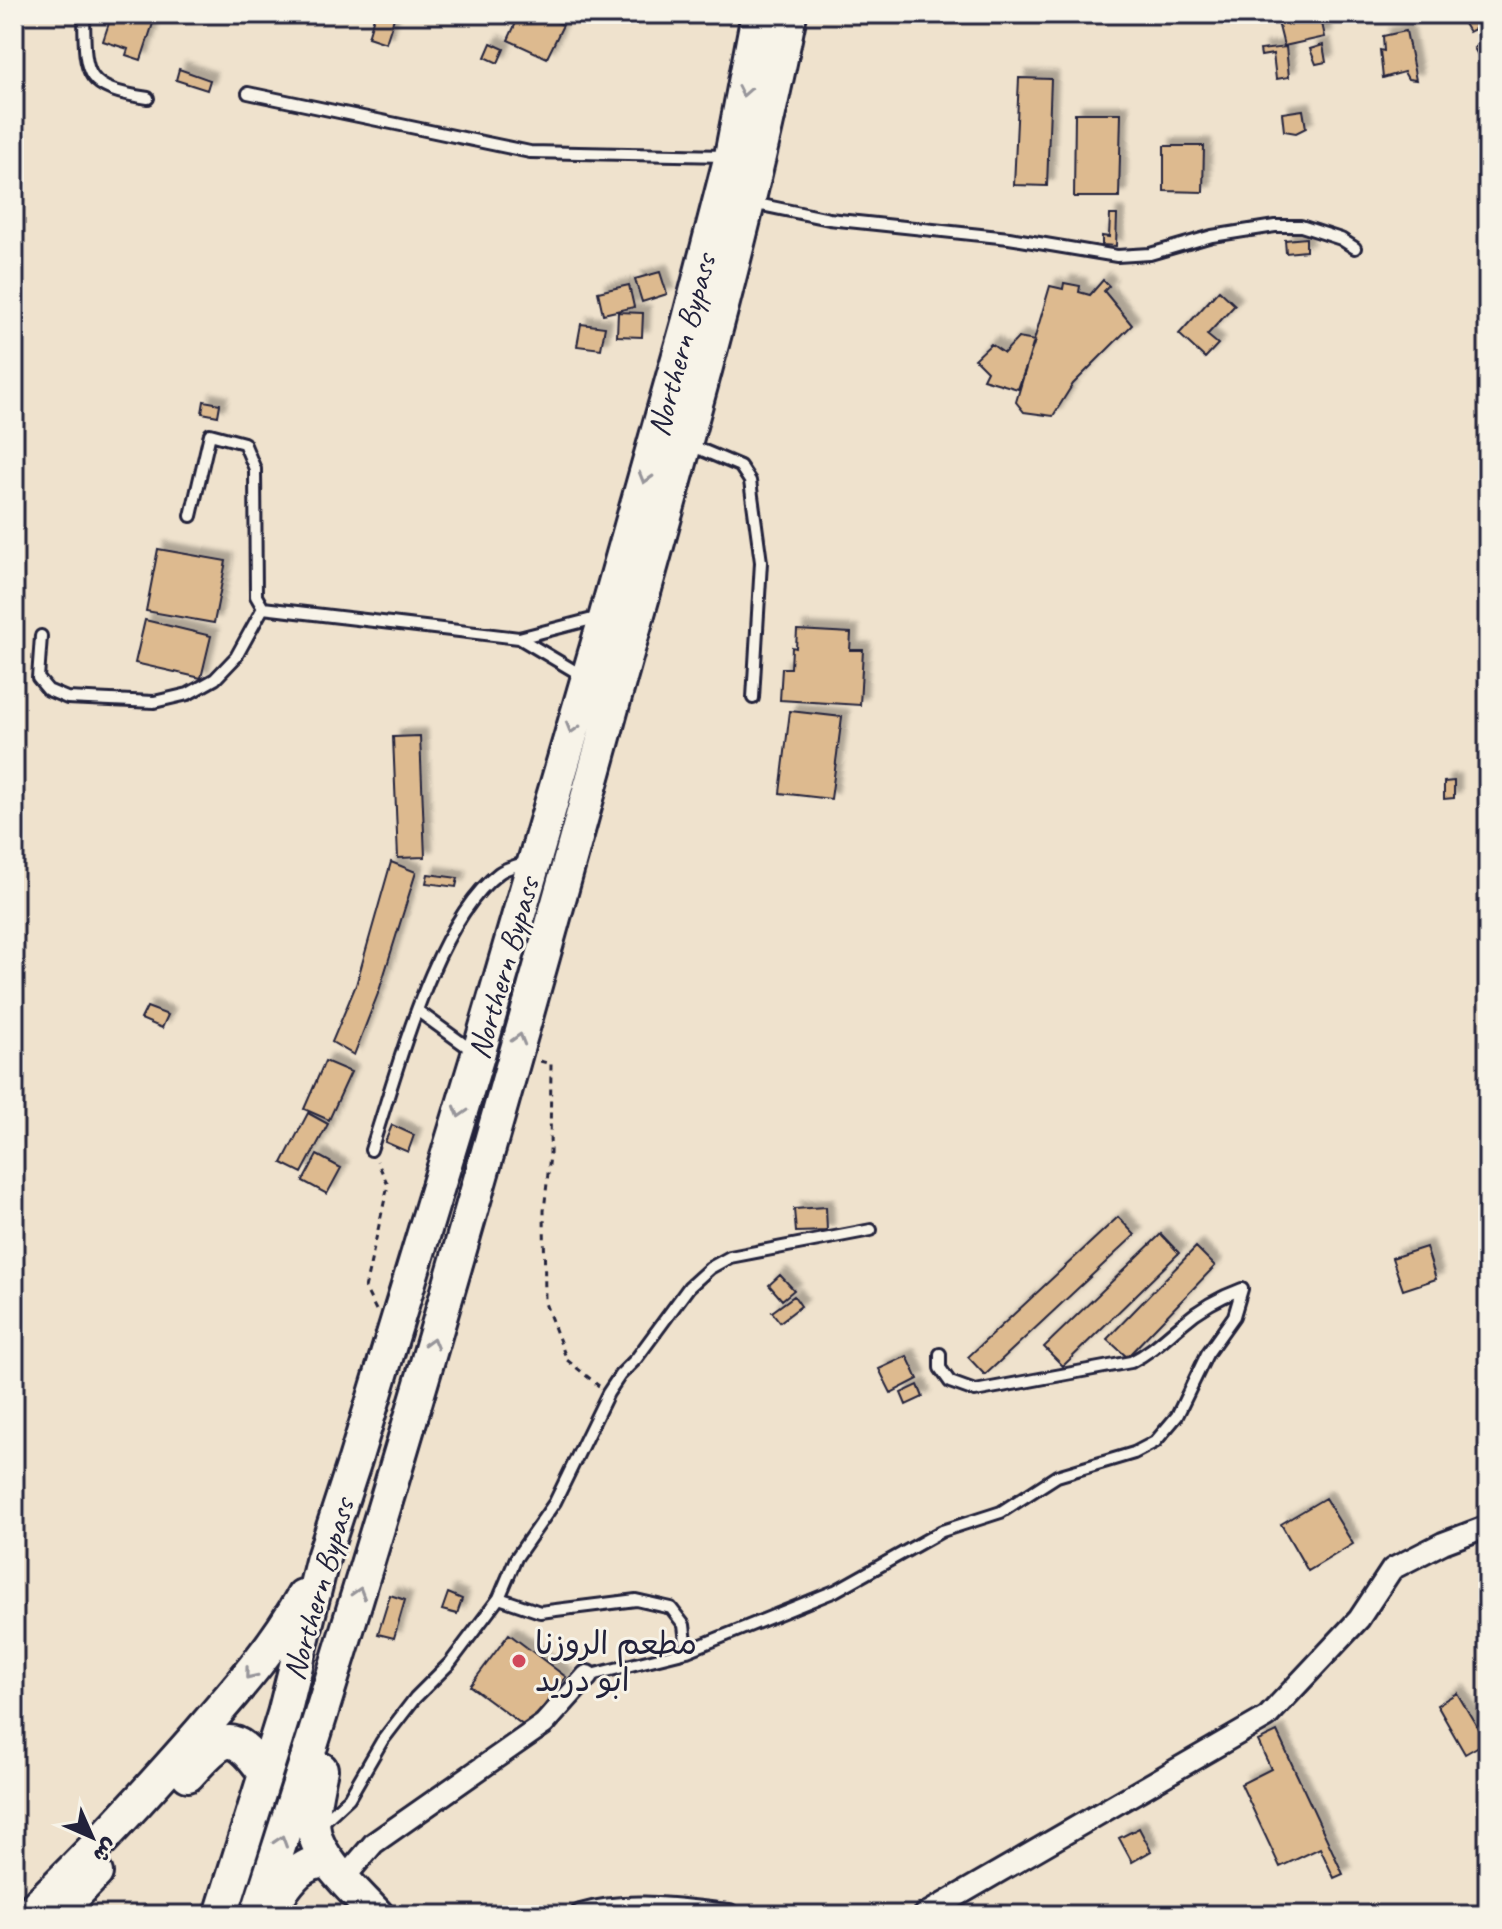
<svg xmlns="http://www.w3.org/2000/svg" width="1502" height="1929" font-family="Caveat,'Playpen Sans Arabic',sans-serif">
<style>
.building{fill:#ddba8f;stroke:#22223b;stroke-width:2;filter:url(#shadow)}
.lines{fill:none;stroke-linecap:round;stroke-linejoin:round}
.service-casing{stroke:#22223b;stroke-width:16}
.minor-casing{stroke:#22223b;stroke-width:26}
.trunk-casing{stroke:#22223b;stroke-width:38}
.path{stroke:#22223b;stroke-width:3;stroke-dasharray:6 6;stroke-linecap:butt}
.service{stroke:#f7f3e8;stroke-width:10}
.minor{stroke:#f7f3e8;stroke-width:20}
.trunk{stroke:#f7f3e8;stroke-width:32}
.oneway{stroke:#97959a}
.poi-dot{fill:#d1495b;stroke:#f7f3e8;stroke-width:3}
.labels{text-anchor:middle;stroke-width:6;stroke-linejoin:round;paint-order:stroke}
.street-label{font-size:32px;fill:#22223b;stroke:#f7f3e8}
.poi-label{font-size:32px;fill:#22223b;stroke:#f7f3e8;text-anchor:start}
</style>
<defs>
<filter id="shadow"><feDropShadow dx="7" dy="-7" stdDeviation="2" flood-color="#0004"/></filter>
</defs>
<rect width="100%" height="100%" fill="#efe2cd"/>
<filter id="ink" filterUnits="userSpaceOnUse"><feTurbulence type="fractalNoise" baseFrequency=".0125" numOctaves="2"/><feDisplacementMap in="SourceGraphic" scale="16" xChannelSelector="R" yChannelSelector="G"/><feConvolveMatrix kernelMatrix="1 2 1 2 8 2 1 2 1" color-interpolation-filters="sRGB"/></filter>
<g filter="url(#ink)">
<!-- building -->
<path class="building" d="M 112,14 L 156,14 L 141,60 L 126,55 L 128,49 L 103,41 Z
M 375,14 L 394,18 L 386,43 L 368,37 Z
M 520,14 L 539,14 L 563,25 L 547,58 L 508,40 Z
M 1276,14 L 1320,14 L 1325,37 L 1284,46 Z
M 1458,14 L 1488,14 L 1488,16 L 1483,19 L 1485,24 L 1469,32 Z
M 1406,31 L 1416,80 L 1408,79 L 1404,72 L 1383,78 L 1380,50 L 1384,51 L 1383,36 Z
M 1488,39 L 1488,72 L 1474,48 Z
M 491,43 L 504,49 L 498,63 L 485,57 Z
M 1323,45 L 1326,62 L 1316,64 L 1310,49 Z
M 1286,47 L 1289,77 L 1276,79 L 1273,54 L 1261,56 L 1260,50 Z
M 179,69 L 210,80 L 207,90 L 176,80 Z
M 1019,78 L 1051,79 L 1047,186 L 1014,185 Z
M 1303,110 L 1306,128 L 1296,133 L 1284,131 L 1282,113 Z
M 1075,113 L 1121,113 L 1119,197 L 1074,197 Z
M 1164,146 L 1204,146 L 1203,192 L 1164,191 Z
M 1110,215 L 1117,215 L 1116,246 L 1102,245 L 1102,236 L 1109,237 Z
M 1306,238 L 1306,251 L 1286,253 L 1285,240 Z
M 660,272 L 667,294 L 642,302 L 635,279 Z
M 1103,280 L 1109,286 L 1104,291 L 1132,325 L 1073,384 L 1053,416 L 1024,412 L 1016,402 L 1050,286 L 1063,289 L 1064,283 L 1080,286 L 1079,292 L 1090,295 Z
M 629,285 L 634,307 L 603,314 L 598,292 Z
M 1219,290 L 1235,305 L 1207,335 L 1218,344 L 1205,358 L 1179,334 Z
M 618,312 L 643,313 L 642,337 L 617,336 Z
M 581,324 L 605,327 L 601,349 L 577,346 Z
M 1018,338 L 1035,341 L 1018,389 L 983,379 L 987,371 L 975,359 L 991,344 L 1004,353 Z
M 204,401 L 220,404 L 218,416 L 202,413 Z
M 158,549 L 226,561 L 214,623 L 146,611 Z
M 145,620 L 211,636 L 201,678 L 135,663 Z
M 797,630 L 851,633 L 850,650 L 863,650 L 860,705 L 780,700 L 782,668 L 791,668 L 792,647 L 796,648 Z
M 790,711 L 842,717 L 831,799 L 780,793 Z
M 420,736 L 425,857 L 398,858 L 393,737 Z
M 1454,781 L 1454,798 L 1444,799 L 1444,782 Z
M 391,862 L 416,872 L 379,991 L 354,1055 L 332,1042 L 356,985 Z
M 428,874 L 458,878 L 456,887 L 426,883 Z
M 147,1007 L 168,1015 L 162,1028 L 141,1019 Z
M 325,1061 L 351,1072 L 329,1120 L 304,1109 Z
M 308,1113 L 328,1124 L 302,1173 L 282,1163 Z
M 392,1125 L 414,1135 L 408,1152 L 385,1142 Z
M 317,1155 L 341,1168 L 327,1194 L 303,1181 Z
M 826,1207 L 827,1231 L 796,1232 L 794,1209 Z
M 1118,1217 L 1135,1235 L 985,1375 L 968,1357 Z
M 1161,1234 L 1179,1253 L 1063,1366 L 1044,1347 Z
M 1196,1247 L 1215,1266 L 1127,1357 L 1107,1339 Z
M 1426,1247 L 1436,1279 L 1403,1290 L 1392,1258 Z
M 780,1275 L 794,1290 L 782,1300 L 769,1285 Z
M 794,1296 L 801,1306 L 780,1322 L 772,1312 Z
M 907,1356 L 918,1379 L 891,1393 L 879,1369 Z
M 918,1385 L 923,1397 L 906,1405 L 901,1393 Z
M 1325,1498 L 1353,1544 L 1308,1571 L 1281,1524 Z
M 448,1593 L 462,1599 L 457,1614 L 442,1610 Z
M 390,1595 L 405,1600 L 394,1638 L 378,1634 Z
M 509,1634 L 566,1677 L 527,1728 L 470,1686 Z
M 1457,1693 L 1486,1742 L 1465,1754 L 1437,1705 Z
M 1277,1732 L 1343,1874 L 1334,1878 L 1320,1848 L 1280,1867 L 1241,1784 L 1271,1769 L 1258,1741 Z
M 1139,1828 L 1151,1851 L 1132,1862 L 1119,1838 Z"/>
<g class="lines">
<!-- service casing -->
<g class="service-casing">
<path id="service" d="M 84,14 C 85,76 83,88 148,98
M 248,93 L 530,152 L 725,156
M 752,203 L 829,219 L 1009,238 L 1117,256 L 1150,254 L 1212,236 L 1275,226 L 1301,226 L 1341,239 L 1355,248
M 690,445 L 740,466 L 750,481 L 761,562 L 753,698
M 191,516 L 210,434 L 244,443 L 255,469 L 256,596 L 263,608
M 263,608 L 519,638 L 600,617
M 41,636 L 38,678 L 48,690 L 67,698 L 154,702 L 188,694 L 215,679 L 236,657 L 263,608
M 519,638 L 583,676
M 418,1011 L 473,1051
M 371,1150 C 397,1073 434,922 499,873 C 507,867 518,866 527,861
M 940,1354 L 940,1368 L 950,1382 L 975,1391 L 1131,1362 C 1151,1352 1165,1338 1182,1324 C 1200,1308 1220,1297 1242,1289
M 499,1598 L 540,1612 L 636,1600 L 671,1608 L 684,1625 L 687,1651
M 587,1676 L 687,1651 L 835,1591 L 942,1531 L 1001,1512 L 1057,1476 L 1134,1453 L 1155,1442 L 1177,1416 L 1207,1354 L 1234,1316 L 1242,1289
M 321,1824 L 349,1798 L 382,1741 L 415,1698 L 450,1663 L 499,1598 L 516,1558 L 555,1502 L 608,1393 L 620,1375 L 636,1359 L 689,1287 L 710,1268 L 730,1257 L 871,1230"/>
</g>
<!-- minor casing -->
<g class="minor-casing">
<path id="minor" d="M 344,1878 L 374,1843 L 544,1724 L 587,1676
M 581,1915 C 627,1901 681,1910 729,1915
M 924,1915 L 1267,1717 L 1359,1619 L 1392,1569 L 1443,1543 L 1488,1526"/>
</g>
<!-- trunk casing -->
<g class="trunk-casing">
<path id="trunk" d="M 321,1769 C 317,1788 311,1812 314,1831 C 318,1859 358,1894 377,1915
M 188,1775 C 221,1739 231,1725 264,1772
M 269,1909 C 287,1886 296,1862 328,1861
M 27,1915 C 88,1857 144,1796 200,1732 C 237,1689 275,1646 303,1596
M 65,1915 L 75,1895 L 96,1873
M 221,1915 L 284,1714 L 322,1561 L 355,1460 L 478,1055 L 606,615 L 688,323 L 731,156 L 758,14
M 257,1915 C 383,1528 494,1136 602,744 C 668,502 741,260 790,14"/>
</g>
<!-- path -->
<path class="path" d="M 540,1061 L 551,1064 L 550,1155 L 544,1211 L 545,1303 L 567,1360 L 599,1386
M 376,1310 L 365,1288 L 388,1185 L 377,1161"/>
<!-- service -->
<use href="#service" class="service"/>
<!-- minor -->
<use href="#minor" class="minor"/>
<!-- trunk -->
<use href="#trunk" class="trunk"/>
</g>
<!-- one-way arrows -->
<defs><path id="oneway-chevron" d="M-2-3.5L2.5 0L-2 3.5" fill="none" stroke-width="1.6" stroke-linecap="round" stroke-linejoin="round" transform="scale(2)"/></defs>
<g class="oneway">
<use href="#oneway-chevron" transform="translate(744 91) rotate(101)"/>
<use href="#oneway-chevron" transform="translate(645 478) rotate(106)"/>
<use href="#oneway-chevron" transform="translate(572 728) rotate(106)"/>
<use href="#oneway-chevron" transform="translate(519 1039) rotate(-74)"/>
<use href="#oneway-chevron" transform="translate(460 1112) rotate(107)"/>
<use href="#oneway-chevron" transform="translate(432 1343) rotate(-74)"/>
<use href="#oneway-chevron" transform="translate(359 1593) rotate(-73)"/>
<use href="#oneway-chevron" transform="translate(250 1674) rotate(129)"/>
<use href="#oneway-chevron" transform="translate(281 1841) rotate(-72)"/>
</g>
</g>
<!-- markers -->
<circle class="poi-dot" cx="519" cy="1661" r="8"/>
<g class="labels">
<!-- street labels -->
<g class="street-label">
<text transform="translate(681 345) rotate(-75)" y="11">Northern Bypass</text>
<text transform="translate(503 968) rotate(-74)" y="11">Northern Bypass</text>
<text transform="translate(318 1589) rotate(-74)" y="11">Northern Bypass</text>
</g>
<!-- poi labels -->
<g class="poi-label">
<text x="535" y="1654">مطعم الروزنا<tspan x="535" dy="37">ابو دريد</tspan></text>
</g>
</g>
<!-- margin -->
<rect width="1502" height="1929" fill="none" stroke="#f7f3e8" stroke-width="48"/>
<rect x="24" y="24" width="1454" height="1881" fill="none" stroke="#22223b" stroke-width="3" filter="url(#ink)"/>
<!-- north arrow -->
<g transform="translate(92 1837) rotate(135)" stroke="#f7f3e8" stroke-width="6" paint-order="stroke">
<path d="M0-6L14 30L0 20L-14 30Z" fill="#22223b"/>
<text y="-12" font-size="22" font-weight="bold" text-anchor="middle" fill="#22223b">ش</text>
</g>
</svg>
